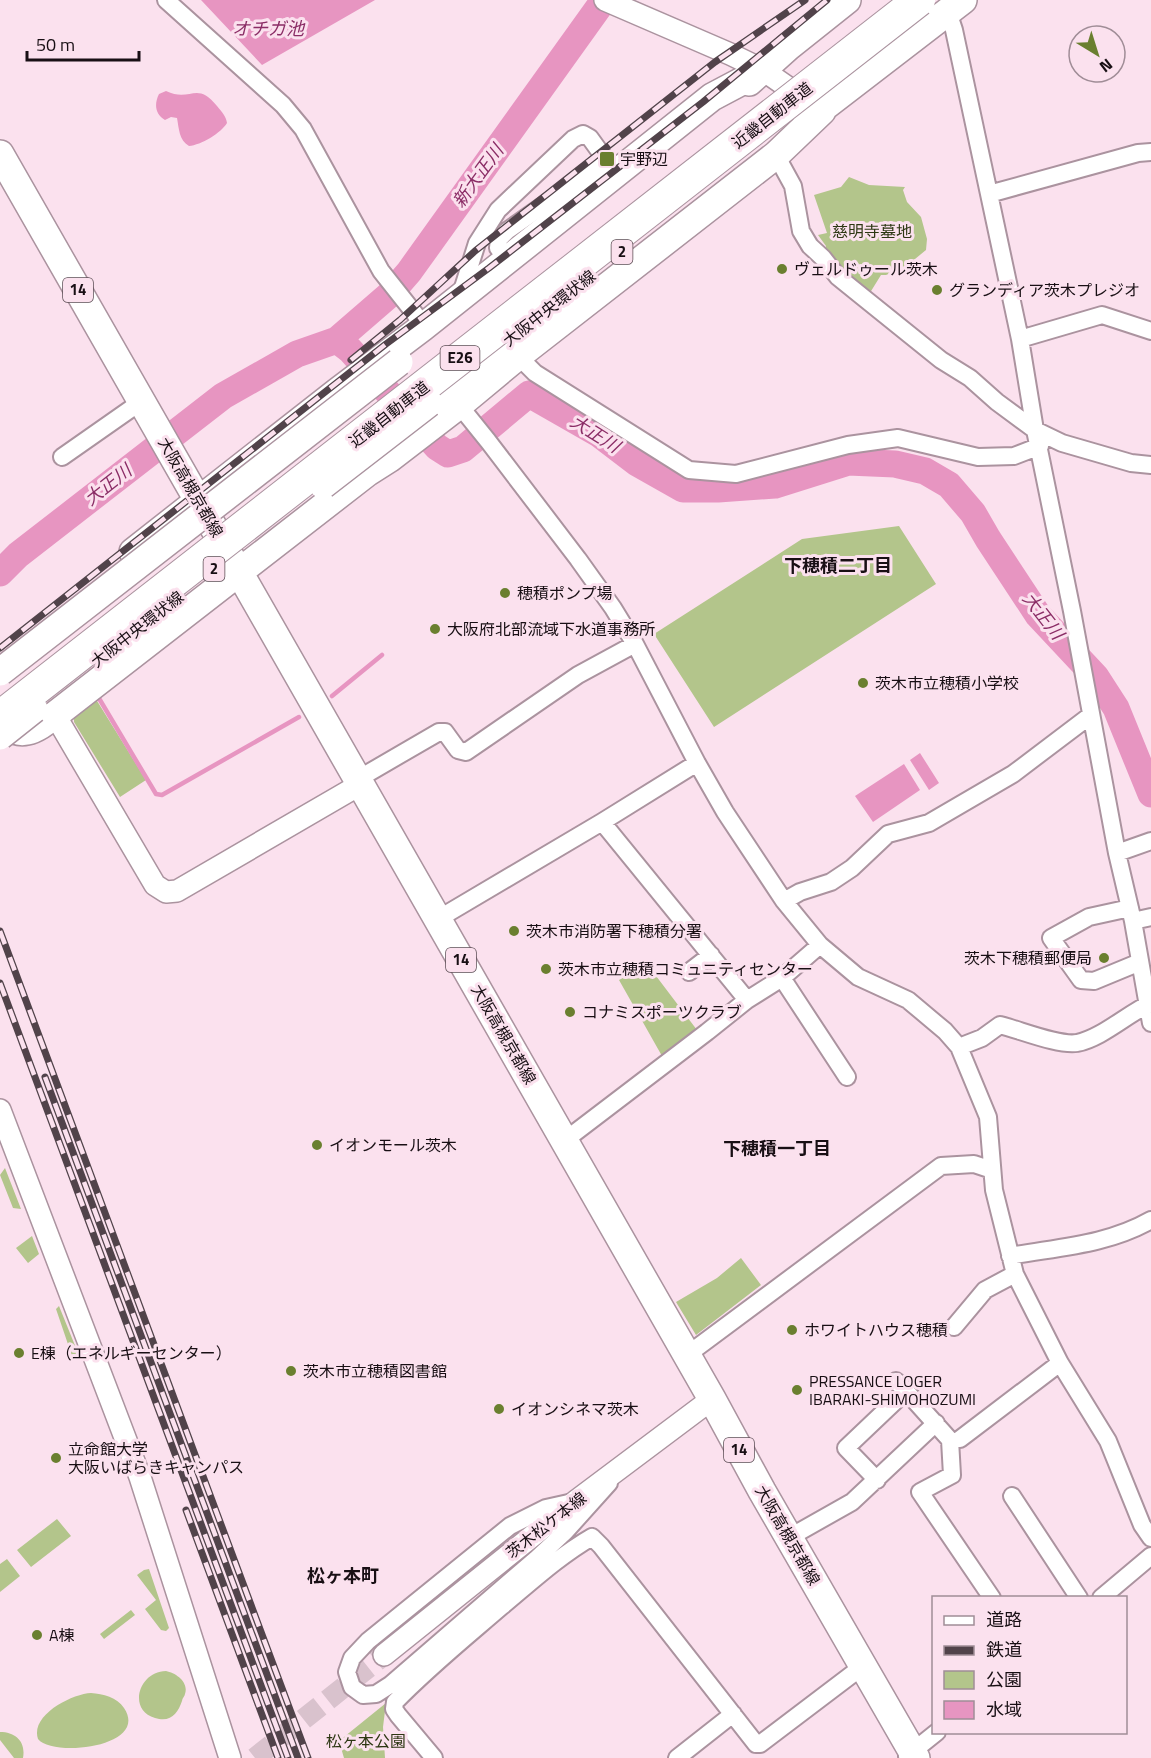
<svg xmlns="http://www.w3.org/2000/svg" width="1151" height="1758" font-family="'Titillium Web','Noto Sans JP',sans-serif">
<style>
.green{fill:#b3c58b}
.water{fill:#e795c1}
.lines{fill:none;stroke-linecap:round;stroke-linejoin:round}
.stream{stroke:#e795c1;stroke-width:4.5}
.river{stroke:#e795c1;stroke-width:27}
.tertiary-tunnel{stroke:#d9c2cd;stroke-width:21;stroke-dasharray:21 10;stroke-linecap:butt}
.minor-casing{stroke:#ab939f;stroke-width:20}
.tertiary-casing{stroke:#ab939f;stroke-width:24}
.primary-casing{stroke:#ab939f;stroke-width:30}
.minor{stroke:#fff;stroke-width:16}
.tertiary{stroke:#fff;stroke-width:21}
.primary{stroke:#fff;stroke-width:27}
.rail-casing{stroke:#51434a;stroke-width:7}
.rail{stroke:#fbe1ee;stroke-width:4.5;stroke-dasharray:14;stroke-linecap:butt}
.primary-bridge-casing{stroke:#ab939f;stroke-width:30;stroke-linecap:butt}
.motorway-bridge-casing{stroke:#ab939f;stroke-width:34;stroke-linecap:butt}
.primary-bridge{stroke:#fff;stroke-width:27}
.motorway-bridge{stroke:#fff;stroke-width:32}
.poi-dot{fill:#6a7f2f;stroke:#fbe1ee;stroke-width:2}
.labels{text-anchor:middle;stroke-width:6;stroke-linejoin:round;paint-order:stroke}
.shield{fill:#fbe1ee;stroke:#5c4e55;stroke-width:1.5}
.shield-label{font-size:15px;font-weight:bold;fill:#180f14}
.street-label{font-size:16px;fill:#180f14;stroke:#fbe1ee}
.poi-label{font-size:16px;fill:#180f14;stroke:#fbe1ee;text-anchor:start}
.park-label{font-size:16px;fill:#2d3713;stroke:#fbe1ee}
.water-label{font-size:18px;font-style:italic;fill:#8b2d66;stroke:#fbe1ee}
.neighbourhood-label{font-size:18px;font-weight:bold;fill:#180f14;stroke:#fbe1ee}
</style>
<rect width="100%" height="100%" fill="#fbe1ee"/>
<!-- green -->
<path class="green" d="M 849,177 L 869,185 L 905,187 L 903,190 L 907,202 L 921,217 L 927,239 L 926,250 L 904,268 L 886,275 L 881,275 L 868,296 L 824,254 L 826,246 L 818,235 L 827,233 L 814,195 L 841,187 Z
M 899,526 L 936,584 L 714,727 L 654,634 L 802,539 Z
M 94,696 L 146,780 L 120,797 L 74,722 L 74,712 Z
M 647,964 L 697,1030 L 662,1056 L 619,980 Z
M 5,1168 L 21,1209 L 13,1208 L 0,1175 Z
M 32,1236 L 39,1254 L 28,1263 L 16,1248 Z
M 741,1258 L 761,1285 L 696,1335 L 676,1302 L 717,1278 Z
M 59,1306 L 78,1353 L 72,1356 L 56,1309 Z
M 57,1519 L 71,1536 L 31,1567 L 17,1550 Z
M 7,1559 L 20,1576 L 0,1592 L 0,1564 Z
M 149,1569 L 169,1628 L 166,1631 L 161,1630 L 145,1609 L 156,1600 L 137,1575 L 144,1570 Z
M 131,1610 L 135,1615 L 104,1639 L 100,1634 Z
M 166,1671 C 176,1673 189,1682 185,1694 C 185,1696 182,1698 182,1701 C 178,1713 171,1723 155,1718 C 127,1710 139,1671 166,1671 Z
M 91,1693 C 103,1694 117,1697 124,1708 C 150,1747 53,1758 38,1739 C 30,1715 72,1694 91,1693 Z
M 386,1703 L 383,1727 L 385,1758 L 344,1758 L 339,1741 Z
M 0,1732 C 16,1732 26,1742 23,1758 L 14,1758 L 0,1740 Z"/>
<!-- water -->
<path class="water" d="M 201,0 L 375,0 L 262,65 Z
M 166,91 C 191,103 196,80 217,106 C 222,112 226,116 227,123 C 221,133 201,145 189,146 C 179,140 179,129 177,118 L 171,117 L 165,120 C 155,114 154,104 159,94 Z
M 920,753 L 939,783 L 929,790 L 910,760 Z
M 904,764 L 920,790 L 873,822 L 855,796 Z"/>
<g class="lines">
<!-- stream -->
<path class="stream" d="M 97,695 L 156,794 L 162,795 L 299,717
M 332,696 L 382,655"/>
<!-- river -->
<path class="river" d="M 337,340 L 350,350 L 437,447 L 448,454 L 463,449 L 529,394 L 599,434 L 637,463 L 683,489 L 718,489 L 775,485 L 848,462 L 895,464 L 925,471 L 949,485 L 973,513 L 988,539 L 1038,615 L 1096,677 L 1116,708 L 1151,794
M 0,573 L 18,555 L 223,396 L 297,354 L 337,340 L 389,295 L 409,272 L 604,0"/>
<!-- tertiary-tunnel -->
<path class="tertiary-tunnel" d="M 255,1758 L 384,1655"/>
<!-- minor casing -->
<g class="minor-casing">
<path id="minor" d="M 166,0 L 283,105 L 303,129 L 381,271 L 415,314 L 423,327
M 948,12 L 954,30 L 1020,339 L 1035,430 L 1072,611 L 1117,853 L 1133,921 L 1151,1023
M 776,155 L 793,186 L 801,231 L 810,246 L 823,258 L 838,277 L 864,298 L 941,360 L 970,378 L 997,402 L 1035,430 L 1062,443 L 1131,463 L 1151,465
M 989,194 L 1138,153 L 1151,152
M 461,294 L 477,243 L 498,210 L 573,139 L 583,134 L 590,138 L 603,156 L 602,164 L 507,231 L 499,239 L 498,248 L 503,253 L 514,255
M 1020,339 L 1102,315 L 1151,331
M 518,356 L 535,373 L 689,470 L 736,474 L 848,445 L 898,438 L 978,457 L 1014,456 L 1040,446
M 459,405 L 488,441 L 578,559 L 613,608 L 635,644 L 697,763 L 725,812 L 784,901 L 820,945 L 858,977 L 908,1000 L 945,1031 L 959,1047 L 988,1117 L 994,1190 L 1015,1274 L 1060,1363 L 1108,1441 L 1142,1525 L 1151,1538
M 62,457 L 142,401
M 358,779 L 439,732 L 445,732 L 458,750 L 466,752 L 578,675 L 635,644
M 602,822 L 747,1000
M 1117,853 L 1151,841
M 784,901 L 800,892 L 831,882 L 852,868 L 888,834 L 929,823 L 1013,774 L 1091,715
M 1130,908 L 1089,917 L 1051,938 L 1081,980 L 1094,981 L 1140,962
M 438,919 L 602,822 L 697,763
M 1133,921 L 1151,917
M 689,972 L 711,955
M 782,978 L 847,1077
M 959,1047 L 982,1038 L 1000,1025 C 1020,1030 1059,1046 1077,1043 C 1102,1038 1127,1014 1151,1003
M 564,1141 L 707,1032 L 747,1000 L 782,978 L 820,945
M 1010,1256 C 1059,1247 1107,1245 1151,1220
M 954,1327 L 985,1290 L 1015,1274
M 687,1355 L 941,1166 L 974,1164 L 992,1170
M 906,1391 L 950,1440 L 952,1475 L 920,1492 L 992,1598
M 960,1439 L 1060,1363
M 877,1480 L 846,1448 L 906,1391 L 896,1381
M 1012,1496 L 1079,1598
M 573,1502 L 546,1508 L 510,1526 L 368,1641 L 352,1658 L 347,1672 L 352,1687 L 363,1695 L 376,1694 L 390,1685 L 536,1559 L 565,1532 L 609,1483
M 790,1537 L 852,1502 L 936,1423
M 1101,1598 L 1151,1556
M 907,1756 L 937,1732
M 434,1758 L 398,1715 L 394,1709 L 395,1702 C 428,1668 465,1638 501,1607 C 530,1583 559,1556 592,1537 L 601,1546 L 756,1744 L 760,1744 L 863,1666
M 677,1758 L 733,1714"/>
</g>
<!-- tertiary casing -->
<g class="tertiary-casing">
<path id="tertiary" d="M 605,0 L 730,54 L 763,70 L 806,100
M 55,715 L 155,885 L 166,892 L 177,891 L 361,784
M 0,1110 L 140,1477 L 230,1758
M 384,1655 L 576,1501 L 712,1399"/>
</g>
<!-- primary casing -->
<g class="primary-casing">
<path id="primary" d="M 749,82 L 788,47 L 847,0
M 807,120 L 963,0
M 0,154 L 712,1399 L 762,1491 L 916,1758
M 429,403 L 513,337
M 133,552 L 337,392 L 423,327 L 712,97 L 763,70
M 0,718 C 19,742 35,730 55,715 L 368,472 L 390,458 L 459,405 L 518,356 L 776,155 L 822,111"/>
</g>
<!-- minor -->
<use href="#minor" class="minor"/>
<!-- tertiary -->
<use href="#tertiary" class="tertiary"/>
<!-- primary -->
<use href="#primary" class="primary"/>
<!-- rail casing -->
<g class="rail-casing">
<path id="rail" d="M 351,360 L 400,320 L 475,251 L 715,62 L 805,0
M 0,648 L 386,344 L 489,268 L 703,102 L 827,0
M 0,931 L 308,1758
M 0,983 L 288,1758
M 45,1077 L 298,1758
M 186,1510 L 278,1758"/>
</g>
<!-- rail -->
<use href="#rail" class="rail"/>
<!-- primary-bridge casing -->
<g class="primary-bridge-casing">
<path id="primary-bridge" d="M 323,485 L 429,403
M 0,672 L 399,362
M 0,736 L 34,709"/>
</g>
<!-- motorway-bridge casing -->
<g class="motorway-bridge-casing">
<path id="motorway-bridge" d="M 0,717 L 919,0"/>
</g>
<!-- primary-bridge -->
<use href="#primary-bridge" class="primary-bridge"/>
<!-- motorway-bridge -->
<use href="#motorway-bridge" class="motorway-bridge"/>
</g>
<!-- markers -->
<g class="poi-dot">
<rect x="599" y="151" width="16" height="16" rx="3"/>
<circle cx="782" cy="269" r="6"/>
<circle cx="937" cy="290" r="6"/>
<circle cx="505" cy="593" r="6"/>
<circle cx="435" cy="629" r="6"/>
<circle cx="863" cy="683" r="6"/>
<circle cx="514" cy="931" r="6"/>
<circle cx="1104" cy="958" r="6"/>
<circle cx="546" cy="969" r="6"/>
<circle cx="570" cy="1012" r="6"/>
<circle cx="317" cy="1145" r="6"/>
<circle cx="792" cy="1330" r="6"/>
<circle cx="19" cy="1353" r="6"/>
<circle cx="291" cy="1371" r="6"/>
<circle cx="797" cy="1390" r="6"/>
<circle cx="499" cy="1409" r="6"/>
<circle cx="56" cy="1458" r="6"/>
<circle cx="37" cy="1635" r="6"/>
</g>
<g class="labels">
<!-- shield labels -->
<g class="shield">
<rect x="611.5" y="240" width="21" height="24" rx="4.5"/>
<rect x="63" y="278" width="30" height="24" rx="4.5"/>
<rect x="440.5" y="346" width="39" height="24" rx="4.5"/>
<rect x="203.5" y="557" width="21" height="24" rx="4.5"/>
<rect x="446" y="948" width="30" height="24" rx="4.5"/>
<rect x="724" y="1438" width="30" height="24" rx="4.5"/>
</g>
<g class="shield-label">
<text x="622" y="257">2</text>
<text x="78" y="295">14</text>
<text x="460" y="363">E26</text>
<text x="214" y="574">2</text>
<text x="461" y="965">14</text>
<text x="739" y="1455">14</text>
</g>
<!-- street labels -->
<g class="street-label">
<text transform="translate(772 115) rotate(-38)" y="6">近畿自動車道</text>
<text transform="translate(549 308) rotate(-38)" y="6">大阪中央環状線</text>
<text transform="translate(389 414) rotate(-38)" y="6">近畿自動車道</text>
<text transform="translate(191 487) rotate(60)" y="6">大阪高槻京都線</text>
<text transform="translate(137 629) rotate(-38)" y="6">大阪中央環状線</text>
<text transform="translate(504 1034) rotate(60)" y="6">大阪高槻京都線</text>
<text transform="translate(546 1525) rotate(-38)" y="6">茨木松ケ本線</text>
<text transform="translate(788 1535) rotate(60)" y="6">大阪高槻京都線</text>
</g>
<!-- poi labels -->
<g class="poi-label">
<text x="620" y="165">宇野辺</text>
<text x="794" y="275">ヴェルドゥール茨木</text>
<text x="949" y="296">グランディア茨木プレジオ</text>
<text x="517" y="599">穂積ポンプ場</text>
<text x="447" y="635">大阪府北部流域下水道事務所</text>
<text x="875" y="689">茨木市立穂積小学校</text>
<text x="526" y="937">茨木市消防署下穂積分署</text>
<text x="1092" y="964" text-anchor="end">茨木下穂積郵便局</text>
<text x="558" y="975">茨木市立穂積コミュニティセンター</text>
<text x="582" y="1018">コナミスポーツクラブ</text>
<text x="329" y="1151">イオンモール茨木</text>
<text x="804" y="1336">ホワイトハウス穂積</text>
<text x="31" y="1359">E棟（エネルギーセンター）</text>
<text x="303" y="1377">茨木市立穂積図書館</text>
<text x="809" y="1387">PRESSANCE LOGER<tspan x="809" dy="18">IBARAKI-SHIMOHOZUMI</tspan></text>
<text x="511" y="1415">イオンシネマ茨木</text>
<text x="68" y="1455">立命館大学<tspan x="68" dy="18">大阪いばらきキャンパス</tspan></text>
<text x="49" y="1641">A棟</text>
</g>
<!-- park labels -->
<g class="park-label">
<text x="872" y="237">慈明寺墓地</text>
<text x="366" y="1747">松ヶ本公園</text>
</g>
<!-- water labels -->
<g class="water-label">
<text x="268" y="35">オチガ池</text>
<text transform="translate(478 176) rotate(-54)" y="6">新大正川</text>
<text transform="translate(595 434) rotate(32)" y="6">大正川</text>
<text transform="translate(108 485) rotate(-38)" y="6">大正川</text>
<text transform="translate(1043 616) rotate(52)" y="6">大正川</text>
</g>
<!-- neighbourhood labels -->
<g class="neighbourhood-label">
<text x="838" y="572">下穂積二丁目</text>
<text x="777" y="1155">下穂積一丁目</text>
<text x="343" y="1582">松ヶ本町</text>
</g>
</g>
<!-- legend -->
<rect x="932" y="1596" width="195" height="138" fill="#fbe1ee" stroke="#a08d97" stroke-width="1.5"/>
<rect x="944" y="1616" width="30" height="9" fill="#ffffff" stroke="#a08d97" stroke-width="1.5"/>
<text x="986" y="1626" font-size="18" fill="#180f14">道路</text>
<rect x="944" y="1646" width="30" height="9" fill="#51434a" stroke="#a08d97" stroke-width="1.5"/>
<text x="986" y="1656" font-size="18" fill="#180f14">鉄道</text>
<rect x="944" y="1671" width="30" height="18" fill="#b3c58b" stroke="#a08d97" stroke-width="1.5"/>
<text x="986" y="1686" font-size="18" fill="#180f14">公園</text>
<rect x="944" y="1701" width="30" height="18" fill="#e795c1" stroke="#a08d97" stroke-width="1.5"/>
<text x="986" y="1716" font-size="18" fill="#180f14">水域</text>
<!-- north arrow -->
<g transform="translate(1097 54) rotate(142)"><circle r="28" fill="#fbe1ee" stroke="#a08d97" stroke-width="1.5"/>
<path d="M0-4.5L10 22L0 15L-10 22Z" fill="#6a7f2f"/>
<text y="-9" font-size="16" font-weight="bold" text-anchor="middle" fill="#180f14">N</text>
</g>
<!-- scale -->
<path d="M27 51v9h112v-9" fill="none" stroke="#180f14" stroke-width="3"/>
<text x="36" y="51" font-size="18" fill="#180f14" stroke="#fbe1ee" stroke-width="4.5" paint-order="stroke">50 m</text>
</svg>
